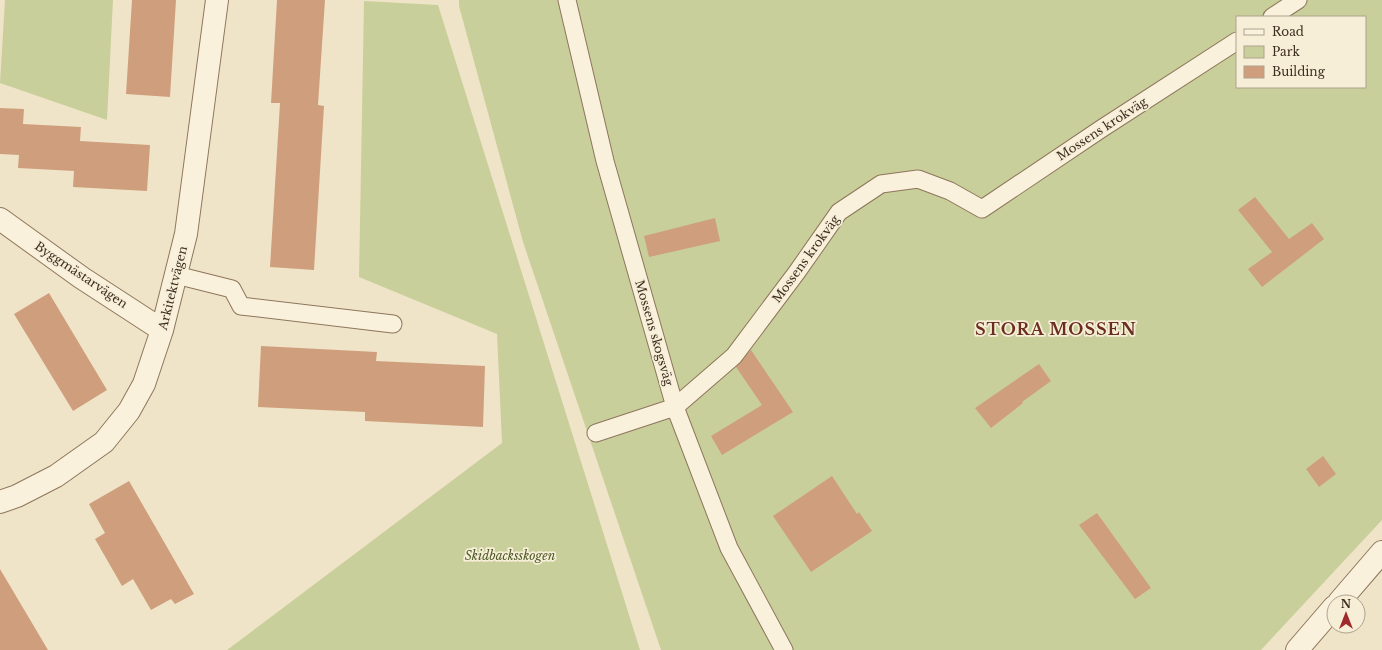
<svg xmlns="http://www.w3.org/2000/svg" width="1382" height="650" font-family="'Libre Baskerville',serif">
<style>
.green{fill:#c9cf9b;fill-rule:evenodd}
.building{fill:#cf9f7d}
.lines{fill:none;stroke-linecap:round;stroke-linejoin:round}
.service-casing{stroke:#8d765c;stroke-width:19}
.minor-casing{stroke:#8d765c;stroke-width:24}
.tertiary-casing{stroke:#8d765c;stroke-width:24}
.service{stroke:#faf1dc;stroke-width:17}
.minor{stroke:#faf1dc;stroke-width:22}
.tertiary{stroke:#faf1dc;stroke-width:22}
.labels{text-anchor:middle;stroke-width:3.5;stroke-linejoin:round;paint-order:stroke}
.street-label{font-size:12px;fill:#3d2e20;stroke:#f7eed8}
.park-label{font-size:12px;font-style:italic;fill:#4d5a26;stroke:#f7eed8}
.district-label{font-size:16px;font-weight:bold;letter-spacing:1px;fill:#6b2e1e;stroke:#f7eed8}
</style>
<rect width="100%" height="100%" fill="#f0e4c8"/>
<!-- green -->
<path class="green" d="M 5,0 L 113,0 L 107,120 L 0,83 Z
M 459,0 L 1382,0 L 1382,520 L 1261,650 L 661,650 L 523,242 L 459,6 ZM 1237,17 L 1365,17 L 1365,87 L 1237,87 Z
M 364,1 L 438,5 L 640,650 L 227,650 L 502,443 L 497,334 L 359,277 Z"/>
<!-- building -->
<path class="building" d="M 132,0 L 176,0 L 170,97 L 126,94 Z
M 277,0 L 325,0 L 318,105 L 324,106 L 314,270 L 270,267 L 280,103 L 271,103 Z
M 0,108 L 24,109 L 23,124 L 81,127 L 80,141 L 150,145 L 147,191 L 73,187 L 74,171 L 18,168 L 19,155 L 0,154 Z
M 1255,197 L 1289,239 L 1312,223 L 1324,239 L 1262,287 L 1248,269 L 1272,252 L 1238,210 Z
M 715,218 L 720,241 L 649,257 L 644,236 Z
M 49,293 L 107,390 L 73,411 L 14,314 Z
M 261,346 L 377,352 L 376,361 L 485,366 L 483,427 L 365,421 L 365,412 L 258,407 Z
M 751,350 L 793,412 L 722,455 L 711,436 L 762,405 L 736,367 Z
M 1039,364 L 1051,381 L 1022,402 L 1023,403 L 991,428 L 975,408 Z
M 1323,456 L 1336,474 L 1319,487 L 1306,469 Z
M 832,476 L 857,514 L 859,512 L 872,531 L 811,572 L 773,516 Z
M 129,481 L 194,594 L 175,604 L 171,599 L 151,610 L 133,579 L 122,586 L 95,539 L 105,533 L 89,504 Z
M 1097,513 L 1151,588 L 1135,599 L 1079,525 Z
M 0,569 L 48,650 L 0,650 Z"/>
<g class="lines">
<!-- service casing -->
<g class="service-casing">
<path id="service" d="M 567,0 L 605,161 L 675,407 L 729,548 L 784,650
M 1272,17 L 1298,0
M 176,275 L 232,289 L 241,306 L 393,324
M 596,433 L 675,407 L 734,356 L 797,272 L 839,212 L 881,184 L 918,179 L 950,191 L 982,209 L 1101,129 L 1237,41"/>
</g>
<!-- minor casing -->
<g class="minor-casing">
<path id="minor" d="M 0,219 L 82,278 L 162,330
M 0,502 L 17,496 L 56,476 L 104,442 L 129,411 L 144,384 L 162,330 L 186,234 L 217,0"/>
</g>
<!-- tertiary casing -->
<g class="tertiary-casing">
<path id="tertiary" d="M 1339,602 L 1382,552
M 1297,650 L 1334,607"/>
</g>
<!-- service -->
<use href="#service" class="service"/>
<!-- minor -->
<use href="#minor" class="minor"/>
<!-- tertiary -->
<use href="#tertiary" class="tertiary"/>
</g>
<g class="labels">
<!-- street labels -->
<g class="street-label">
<text transform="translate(1102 129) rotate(-33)" y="4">Mossens krokväg</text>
<text transform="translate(806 259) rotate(-54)" y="4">Mossens krokväg</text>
<text transform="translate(81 275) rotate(34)" y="4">Byggmästarvägen</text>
<text transform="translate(173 288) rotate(-76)" y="4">Arkitektvägen</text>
<text transform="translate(654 333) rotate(74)" y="4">Mossens skogsväg</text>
</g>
<!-- park labels -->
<g class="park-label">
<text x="510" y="560">Skidbacksskogen</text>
</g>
<!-- district labels -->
<g class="district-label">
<text x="1056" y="335">STORA MOSSEN</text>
</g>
</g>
<!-- legend -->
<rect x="1236" y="16" width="130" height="72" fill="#f7eed8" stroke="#ada18e"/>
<rect x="1244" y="29" width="20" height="6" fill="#faf1dc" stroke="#ada18e"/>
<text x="1272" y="36" font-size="12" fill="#3d2e20">Road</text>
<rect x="1244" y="46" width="20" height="12" fill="#c9cf9b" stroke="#ada18e"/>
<text x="1272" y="56" font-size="12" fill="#3d2e20">Park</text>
<rect x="1244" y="66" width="20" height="12" fill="#cf9f7d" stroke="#ada18e"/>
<text x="1272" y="76" font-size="12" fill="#3d2e20">Building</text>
<!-- north arrow -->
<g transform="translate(1346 614)"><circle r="19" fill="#f7eed8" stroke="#ada18e"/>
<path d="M0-3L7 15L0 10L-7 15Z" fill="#9e2a2b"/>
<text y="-6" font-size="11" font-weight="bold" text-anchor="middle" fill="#3d2e20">N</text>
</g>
</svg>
